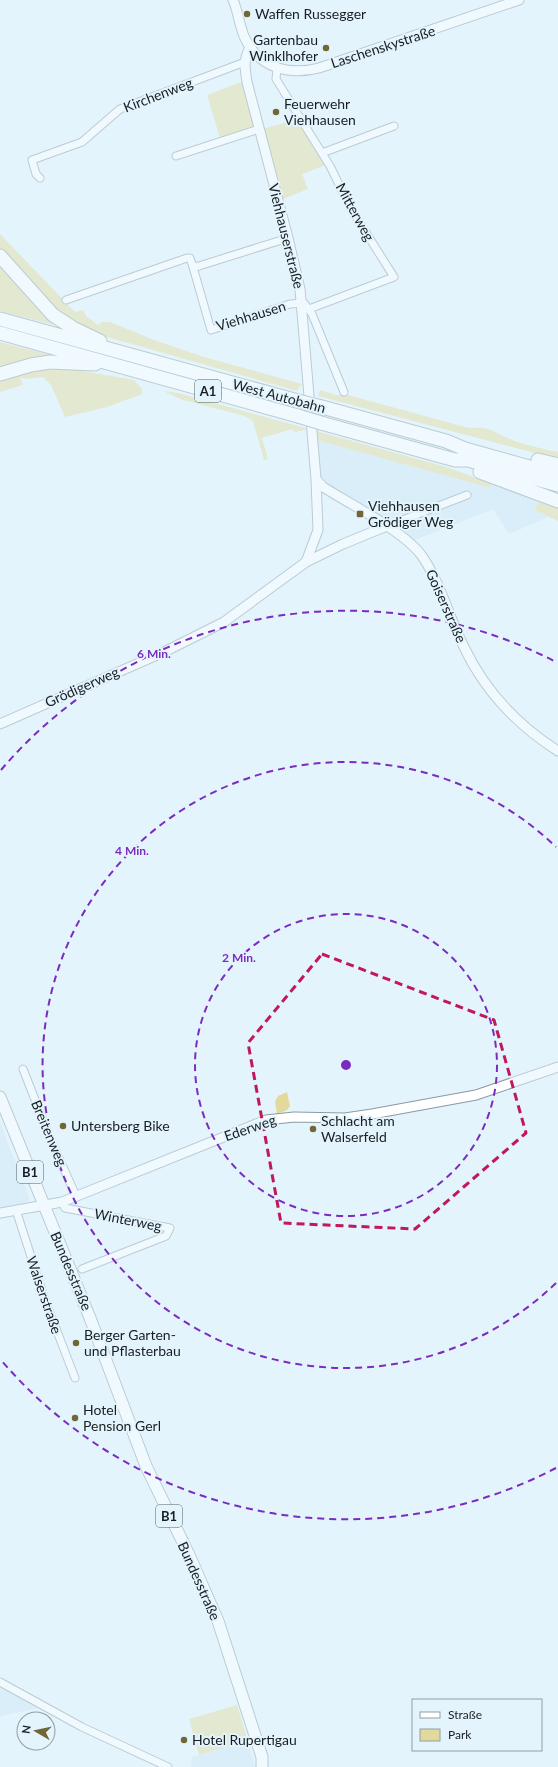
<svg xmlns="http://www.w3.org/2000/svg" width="558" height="1767" font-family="Lato,sans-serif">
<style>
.built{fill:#cde6f2}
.green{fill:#e3d99c}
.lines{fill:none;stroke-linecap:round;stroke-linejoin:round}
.minor-casing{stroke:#8b9aa2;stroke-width:9}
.tertiary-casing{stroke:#8b9aa2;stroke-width:11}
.primary-casing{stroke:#8b9aa2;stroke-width:13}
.motorway-casing{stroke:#8b9aa2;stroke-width:15}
.minor{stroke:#fff;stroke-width:7}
.tertiary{stroke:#fff;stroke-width:9}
.primary{stroke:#fff;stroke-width:11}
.motorway{stroke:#fff;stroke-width:13}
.motorway-bridge-casing{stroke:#8b9aa2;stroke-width:15;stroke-linecap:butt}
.motorway-bridge{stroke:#fff;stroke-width:13}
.marked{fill:none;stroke:#c2185b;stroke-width:3;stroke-dasharray:8 5;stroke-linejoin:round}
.ring{fill:none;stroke:#7b2cbf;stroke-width:2;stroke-dasharray:7 5}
.poi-dot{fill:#706734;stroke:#e3f4fd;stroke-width:1.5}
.labels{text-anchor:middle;stroke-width:4;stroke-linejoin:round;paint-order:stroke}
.shield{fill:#e3f4fd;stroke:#555e63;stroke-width:1}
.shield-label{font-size:13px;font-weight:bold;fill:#181e21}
.poi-label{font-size:14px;fill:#181e21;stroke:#e3f4fd;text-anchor:start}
.street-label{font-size:14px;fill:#181e21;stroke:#e3f4fd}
.centre{fill:#7b2cbf;stroke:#e3f4fd;stroke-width:2}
.ring-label{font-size:12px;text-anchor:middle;font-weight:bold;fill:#7b2cbf;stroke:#e3f4fd;stroke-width:4;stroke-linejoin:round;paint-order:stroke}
</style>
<rect width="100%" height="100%" fill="#e3f4fd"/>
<!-- built -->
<path class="built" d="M 316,440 L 490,488 L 491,483 L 540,501 L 534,510 L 549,517 L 509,534 L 493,509 L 410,542 L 325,486 L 318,474 Z
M 0,1122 L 30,1200 L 19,1206 L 0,1210 Z
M 0,1687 L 40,1708 L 0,1716 Z
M 248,1741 L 255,1767 L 191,1767 L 192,1757 Z"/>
<!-- green -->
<path class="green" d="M 244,81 L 254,126 L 220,138 L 207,95 Z
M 301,118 L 326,165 L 302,174 L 308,189 L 281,200 L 263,129 Z
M 0,234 L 75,312 L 83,310 L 86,316 L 98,325 L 102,322 L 110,322 L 154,340 L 204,357 L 302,384 L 297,391 L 93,333 L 57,311 L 0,251 Z
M 0,261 L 70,329 L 0,311 Z
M 0,342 L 59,357 L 0,372 Z
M 60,367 L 134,380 L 142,389 L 142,394 L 107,407 L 65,417 L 51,385 L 43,377 L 25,379 L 20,377 L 23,385 L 0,392 L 0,380 L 21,373 Z
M 320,390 L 336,395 L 348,395 L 469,428 C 495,426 494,434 515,441 C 529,446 544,449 558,452 L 558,459 L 318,396 Z
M 163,391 L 178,393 L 309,429 L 295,432 L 292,429 L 262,438 L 268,459 L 264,460 L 253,421 L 245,416 L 183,400 Z
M 316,431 L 443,466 L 491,483 L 490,488 L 316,440 Z
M 540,501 L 558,508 L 558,521 L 534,510 Z
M 287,1092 L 290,1106 L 287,1110 L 277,1114 L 275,1101 L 278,1096 Z
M 237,1705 L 248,1741 L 199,1755 L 189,1719 Z"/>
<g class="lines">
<!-- minor casing -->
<g class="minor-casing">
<path id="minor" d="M 277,68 L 276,79 L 330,166 L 351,209 L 394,277 L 309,309
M 322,153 L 394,126
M 176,156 L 259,129
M 40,178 L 36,174 L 32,160 L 82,142 L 120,109 L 245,62
M 193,267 L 211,330 L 290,304 L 304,303 L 312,314 L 344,392
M 66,300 L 187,258 L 190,258 L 193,267 L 199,266 L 288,238
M 387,526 L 467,495
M 23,1069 L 50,1138 L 76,1196
M 62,1202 L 65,1208 L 170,1228 L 166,1236 L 82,1269
M 16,1210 L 45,1300 L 75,1378
M 0,1682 L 82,1727 L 168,1767"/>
</g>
<!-- tertiary casing -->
<g class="tertiary-casing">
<path id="tertiary" d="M 233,0 C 238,11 239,24 244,36 C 257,67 288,76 319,68 L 519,0
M 316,479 L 323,487 C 350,504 405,532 422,556 C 441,584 449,617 464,647 C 485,691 517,725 558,751
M 306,562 L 343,544 L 387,526
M 0,724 L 164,652 L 224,622 L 306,562 L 318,530 L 316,479 L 300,289 L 288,238 L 247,82 C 245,69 243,59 250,48
M 0,1213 L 62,1202 L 266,1120 L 294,1117 L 345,1118 L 372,1114 L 476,1095 L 558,1067"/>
</g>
<!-- primary casing -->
<g class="primary-casing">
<path id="primary" d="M 0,1097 L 90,1318 L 146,1466 L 190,1557 L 218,1621 L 262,1757 L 262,1767"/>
</g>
<!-- motorway casing -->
<g class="motorway-casing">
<path id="motorway" d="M 0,256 L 53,315 L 73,328 L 100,341
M 0,319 L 298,401
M 0,333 L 298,416
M 0,374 L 31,365 L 50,362 L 95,364
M 322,407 L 446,441 L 465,449 L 558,475
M 321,423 L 455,460 L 468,460 L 558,485
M 538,460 L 558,465
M 480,472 L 558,501"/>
</g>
<!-- minor -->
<use href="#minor" class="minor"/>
<!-- tertiary -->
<use href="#tertiary" class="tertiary"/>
<!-- primary -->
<use href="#primary" class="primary"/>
<!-- motorway -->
<use href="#motorway" class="motorway"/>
<!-- motorway-bridge casing -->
<g class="motorway-bridge-casing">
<path id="motorway-bridge" d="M 298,401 L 322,407
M 298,416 L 321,423"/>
</g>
<!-- motorway-bridge -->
<use href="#motorway-bridge" class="motorway-bridge"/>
</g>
<!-- marked area -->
<path d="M0 0H558V1767H0ZM 322,954 L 494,1020 L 526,1133 L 415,1229 L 281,1223 L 248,1043 Z" fill="#e3f4fd" fill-opacity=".55" fill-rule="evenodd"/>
<path class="marked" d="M 322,954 L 494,1020 L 526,1133 L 415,1229 L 281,1223 L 248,1043 Z"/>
<!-- distance rings -->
<g class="ring">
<circle cx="346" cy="1065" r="151"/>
<path d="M556 1283A303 303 0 1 1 556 847"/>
<path d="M556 1468A454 454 0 0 1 1 1360M1 770A454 454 0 0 1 556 662"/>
</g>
<!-- markers -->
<g class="poi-dot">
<circle cx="247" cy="14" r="4"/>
<circle cx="326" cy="48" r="4"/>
<circle cx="276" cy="112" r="4"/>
<rect x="356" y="510" width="8" height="8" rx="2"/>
<circle cx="63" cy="1126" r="4"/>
<circle cx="313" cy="1129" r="4"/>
<circle cx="76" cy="1343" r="4"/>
<circle cx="75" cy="1418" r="4"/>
<circle cx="184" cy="1740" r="4"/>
</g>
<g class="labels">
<!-- shield labels -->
<g class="shield">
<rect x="195" y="380" width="26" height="22" rx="3"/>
<rect x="17" y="1161" width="26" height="22" rx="3"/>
<rect x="156" y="1505" width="26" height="22" rx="3"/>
</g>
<g class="shield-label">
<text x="208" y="396">A1</text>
<text x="30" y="1177">B1</text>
<text x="169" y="1521">B1</text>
</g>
<!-- poi labels -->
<g class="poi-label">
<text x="255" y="19">Waffen Russegger</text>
<text x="318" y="45" text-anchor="end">Gartenbau<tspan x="318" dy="16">Winklhofer</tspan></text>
<text x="284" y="109">Feuerwehr<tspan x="284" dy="16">Viehhausen</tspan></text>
<text x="368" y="511">Viehhausen<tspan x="368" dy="16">Grödiger Weg</tspan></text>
<text x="321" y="1126">Schlacht am<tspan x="321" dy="16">Walserfeld</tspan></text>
<text x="71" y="1131">Untersberg Bike</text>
<text x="84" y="1340">Berger Garten-<tspan x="84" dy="16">und Pflasterbau</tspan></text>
<text x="83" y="1415">Hotel<tspan x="83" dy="16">Pension Gerl</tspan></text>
<text x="192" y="1745">Hotel Rupertigau</text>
</g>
<!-- street labels -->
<g class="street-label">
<text transform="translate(383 47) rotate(-18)" y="5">Laschenskystraße</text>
<text transform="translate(158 95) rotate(-21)" y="5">Kirchenweg</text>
<text transform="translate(355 212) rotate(61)" y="5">Mitterweg</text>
<text transform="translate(286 236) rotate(76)" y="5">Viehhauserstraße</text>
<text transform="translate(251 316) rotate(-17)" y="5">Viehhausen</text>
<text transform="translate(279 396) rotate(15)" y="5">West Autobahn</text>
<text transform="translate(446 606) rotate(66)" y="5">Goiserstraße</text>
<text transform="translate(82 687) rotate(-24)" y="5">Grödigerweg</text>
<text transform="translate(250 1128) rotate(-19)" y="5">Ederweg</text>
<text transform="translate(49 1133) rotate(67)" y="5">Breitenweg</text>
<text transform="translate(128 1220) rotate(11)" y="5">Winterweg</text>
<text transform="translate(71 1271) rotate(67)" y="5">Bundesstraße</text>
<text transform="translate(44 1295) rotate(71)" y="5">Walserstraße</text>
<text transform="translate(199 1581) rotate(66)" y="5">Bundesstraße</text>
</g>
</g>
<circle cx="346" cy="1065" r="6" class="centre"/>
<g class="ring-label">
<text x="154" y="658">6 Min.</text>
<text x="132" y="855">4 Min.</text>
<text x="239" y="962">2 Min.</text>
</g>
<!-- legend -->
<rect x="412" y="1699" width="130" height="52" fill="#e3f4fd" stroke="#929ea5"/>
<rect x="420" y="1712" width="20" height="6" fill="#ffffff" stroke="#929ea5"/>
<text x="448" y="1719" font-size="12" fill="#181e21">Straße</text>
<rect x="420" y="1729" width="20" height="12" fill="#e3d99c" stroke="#929ea5"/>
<text x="448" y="1739" font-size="12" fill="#181e21">Park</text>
<!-- north arrow -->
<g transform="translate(36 1731) rotate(279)"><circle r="19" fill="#e3f4fd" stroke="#929ea5"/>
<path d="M0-3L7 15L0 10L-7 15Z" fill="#706734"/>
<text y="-6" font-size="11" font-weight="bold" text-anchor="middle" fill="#181e21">N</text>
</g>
</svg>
